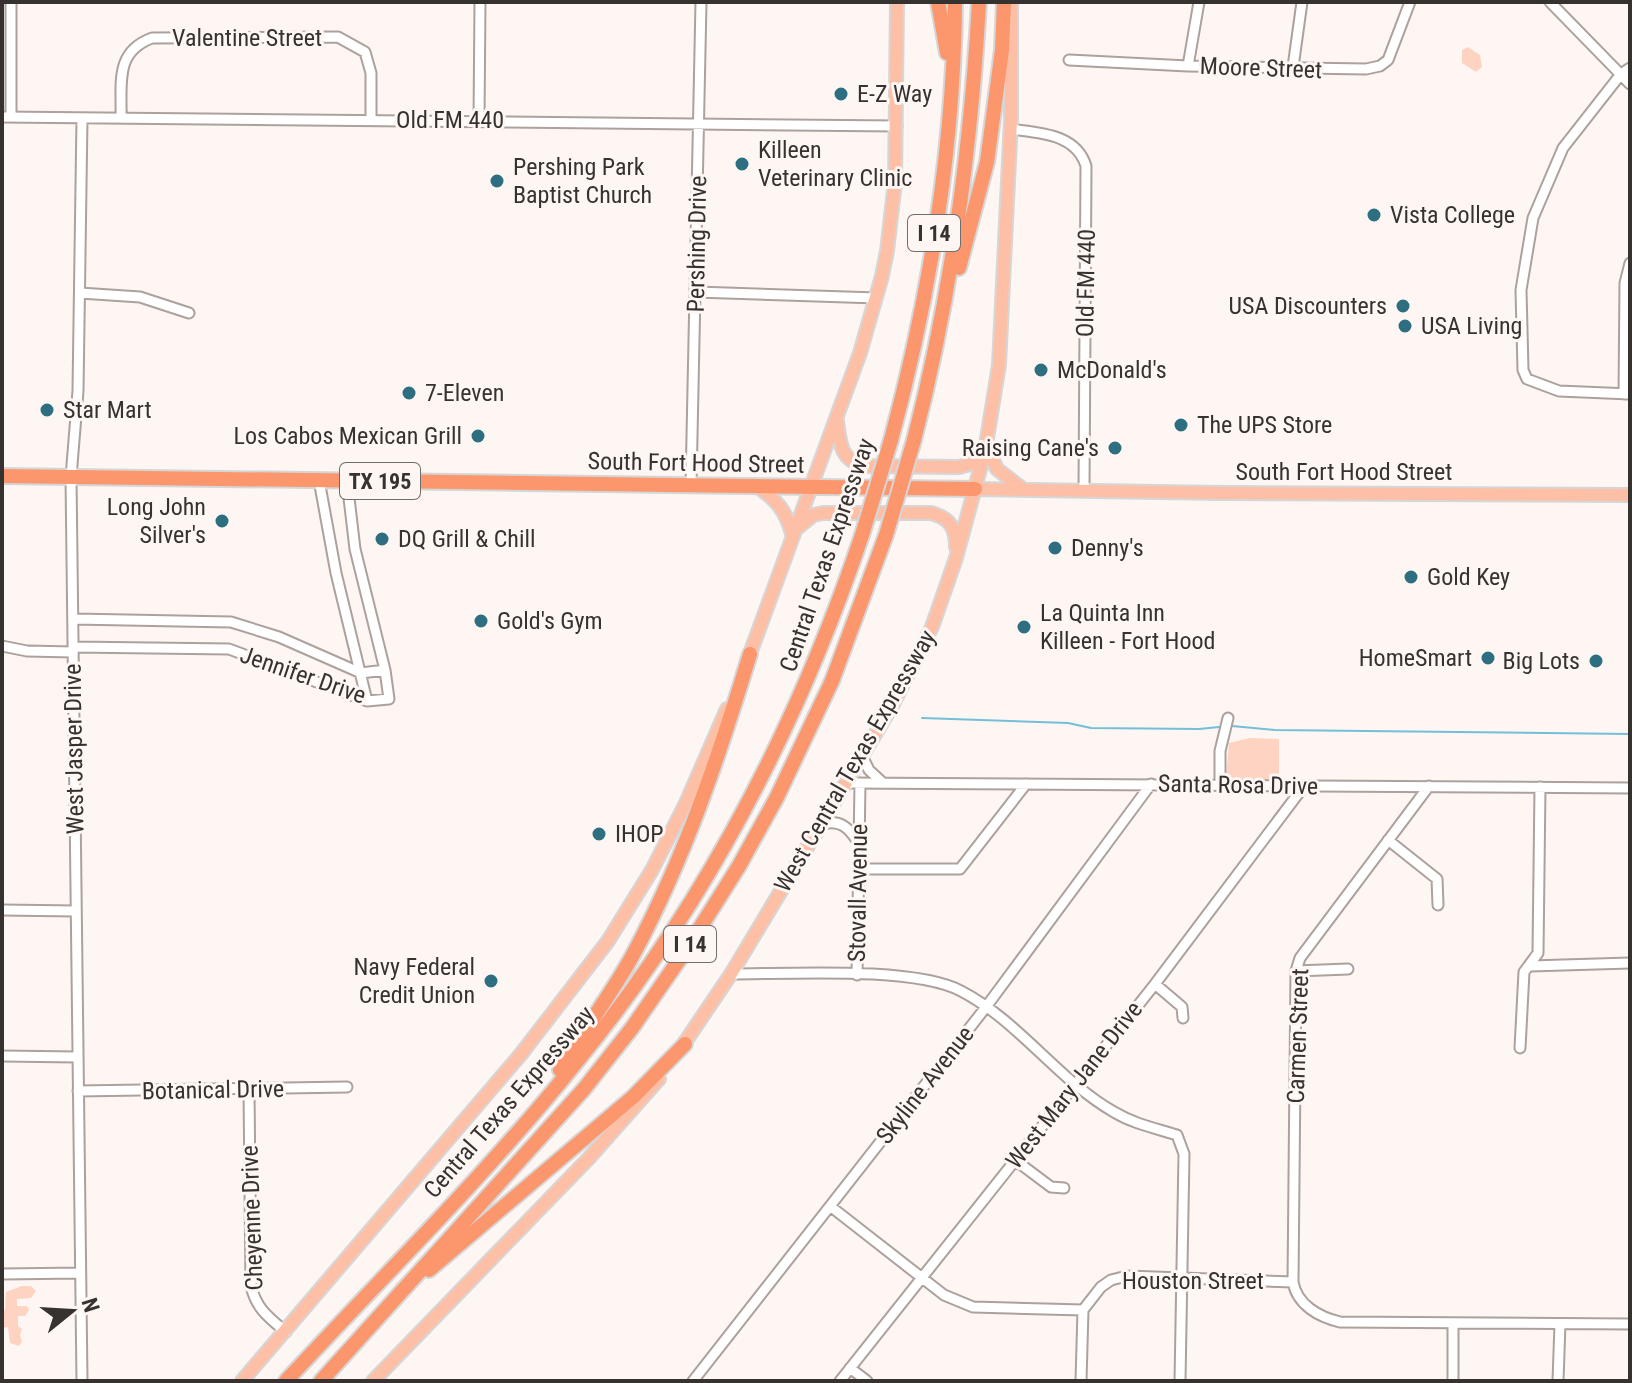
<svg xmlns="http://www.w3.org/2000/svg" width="1632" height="1383" font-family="'Roboto Condensed',sans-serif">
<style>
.green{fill:#fed3c2}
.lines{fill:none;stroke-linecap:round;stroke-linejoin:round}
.stream{stroke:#73bfd7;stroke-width:2}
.minor-casing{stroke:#aca19c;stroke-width:13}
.major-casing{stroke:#d7d6d6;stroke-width:16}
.highway-casing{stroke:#d7d6d6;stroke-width:18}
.minor{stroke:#fff;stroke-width:9}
.major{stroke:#fdc0a7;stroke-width:12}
.highway{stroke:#fb966d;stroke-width:14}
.highway-bridge-casing{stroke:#d7d6d6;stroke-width:18;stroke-linecap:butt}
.highway-bridge{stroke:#fb966d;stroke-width:14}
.poi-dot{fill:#2d6e81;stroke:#fef6f3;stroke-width:3}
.labels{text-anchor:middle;stroke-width:6;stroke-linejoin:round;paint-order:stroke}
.shield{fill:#fef6f3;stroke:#726d6a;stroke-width:2}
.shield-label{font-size:22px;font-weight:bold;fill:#363230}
.street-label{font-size:24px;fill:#363230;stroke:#fef6f3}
.poi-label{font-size:24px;fill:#363230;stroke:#fef6f3;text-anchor:start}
</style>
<rect width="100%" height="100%" fill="#fef6f3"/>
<!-- green -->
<path class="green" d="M 1468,47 L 1480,55 L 1482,67 L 1476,72 L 1462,63 L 1462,50 Z
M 1250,738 L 1279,739 L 1279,780 L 1230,781 L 1226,777 L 1229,743 Z
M 22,1286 L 31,1286 L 36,1291 L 31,1298 L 17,1299 L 17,1306 L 27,1306 L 29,1310 L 25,1316 L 18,1316 L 18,1326 L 22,1329 L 20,1335 L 22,1342 L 19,1346 L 10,1343 L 8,1327 L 2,1328 L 2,1311 L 5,1310 L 6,1292 Z"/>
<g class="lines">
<!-- stream -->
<path class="stream" d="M 922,718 L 1068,723 L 1091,728 L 1199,729 L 1219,727
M 1232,726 L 1275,730 L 1630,734"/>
<!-- minor casing -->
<g class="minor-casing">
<path id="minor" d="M 1550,2 L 1630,84
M 1069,60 L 1188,66 L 1366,69 L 1380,66 L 1388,60 L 1410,2
M 1188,66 L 1199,2
M 1293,67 L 1302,2
M 1630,68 L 1621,74 L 1563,148 L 1533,218 L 1521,290 L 1523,370 L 1527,379 L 1559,391 L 1630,394
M 2,117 L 897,126
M 11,117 L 11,2
M 121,118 C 122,84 114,52 152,38 L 338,37 L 365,52 L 371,73 L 371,119
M 479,120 L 480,2
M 1010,129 C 1038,133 1076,133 1086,166 L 1084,491
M 696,292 L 877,298
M 80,293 L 140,297 L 189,313
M 1624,394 L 1625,283 L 1630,263
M 319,480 L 336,573 L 367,701
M 691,485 L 701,2
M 74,619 L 231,622 L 279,637 L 361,673 L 385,670
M 2,646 L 27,651 L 73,652
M 73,647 L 229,649 L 367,701 L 389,699 L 385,670 L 355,549 L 347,481
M 862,756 L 869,770 L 883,783
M 846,783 L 1630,788
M 1220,786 L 1220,751 L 1228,718
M 823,824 C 840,819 849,828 858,842
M 1388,840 L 1437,879 L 1438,905
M 858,869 L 960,869 L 1026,784
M 2,910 L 76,911
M 1530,966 L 1630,963
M 1296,971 L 1348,969
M 731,974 C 788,974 914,966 961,991 C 1019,1021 1058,1080 1114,1112 C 1134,1124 1155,1128 1177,1135 L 1184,1154 L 1180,1381
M 857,975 L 860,783
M 1155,984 L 1182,1007 L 1183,1018
M 1520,1048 L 1524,972 L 1538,953 L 1540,787
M 2,1056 L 77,1057
M 249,1090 L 251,1286 C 256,1308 268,1317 286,1332
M 78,1091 L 347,1087
M 1015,1160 L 1051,1187 L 1064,1188
M 830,1206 L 944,1295 L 973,1307 L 1083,1310
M 2,1274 L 80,1273
M 1293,1282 L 1296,971 L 1300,958 L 1429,786
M 1083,1310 L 1101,1287 L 1111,1280 L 1127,1276 L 1293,1282 C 1297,1305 1319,1317 1340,1322 L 1630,1324
M 850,1368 L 867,1381
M 82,1381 L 71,477 L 78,391 L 82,118
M 693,1381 L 986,1007 L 1151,784
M 840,1381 L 1155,984 L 1304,786
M 1081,1381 L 1083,1310
M 1453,1381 L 1453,1325
M 1558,1381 L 1560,1324"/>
</g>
<!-- major casing -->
<g class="major-casing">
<path id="major" d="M 837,421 C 840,443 840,459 863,466 L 959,467 L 970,464 L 984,449
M 986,446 L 997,469 L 1024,490
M 757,486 C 776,500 786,510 792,534
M 975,489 L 1222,493 L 1630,495
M 796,529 L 813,515 L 823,513 L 931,513 C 950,518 956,528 956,547
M 747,662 L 860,353 L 882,276 L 887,251 L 895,182 L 897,2
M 679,1051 L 731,974 L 892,706 L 932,627 L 956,558 L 985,451 L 999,365 L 1011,120 L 1011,2
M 242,1381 L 521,1054 L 608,941 L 652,870 L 686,803 L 727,709
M 373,1381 L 589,1158 L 659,1079"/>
</g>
<!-- highway casing -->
<g class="highway-casing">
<path id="highway" d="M 938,2 L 947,53
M 959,268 L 987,162 L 1002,50 L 1004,2
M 891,440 C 929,298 954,149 955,2
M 914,440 C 951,296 971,150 979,2
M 2,476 L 975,489
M 560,1070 C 583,1030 613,993 635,951 C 685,857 719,756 750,654
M 429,1270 L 633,1097 L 685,1044
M 286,1381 C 384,1275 489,1172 579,1059 C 706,903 798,725 862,535
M 321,1381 L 584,1089 L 632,1028 L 688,947 L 739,866 L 777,797 L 832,681 L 886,535"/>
</g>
<!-- minor -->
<use href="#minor" class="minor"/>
<!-- major -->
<use href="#major" class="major"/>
<!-- highway -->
<use href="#highway" class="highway"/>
<!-- highway-bridge casing -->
<g class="highway-bridge-casing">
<path id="highway-bridge" d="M 862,535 L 891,440
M 886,535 L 914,440"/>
</g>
<!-- highway-bridge -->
<use href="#highway-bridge" class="highway-bridge"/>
</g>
<!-- markers -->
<g class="poi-dot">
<circle cx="841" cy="94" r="8"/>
<circle cx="742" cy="164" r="8"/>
<circle cx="497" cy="181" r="8"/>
<circle cx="1374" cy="215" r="8"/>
<circle cx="1403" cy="306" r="8"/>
<circle cx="1405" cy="326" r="8"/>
<circle cx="1041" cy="370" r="8"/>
<circle cx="409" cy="393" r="8"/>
<circle cx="47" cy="410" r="8"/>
<circle cx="1181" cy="425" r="8"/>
<circle cx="478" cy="436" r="8"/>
<circle cx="1115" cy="448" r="8"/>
<circle cx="222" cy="521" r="8"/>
<circle cx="382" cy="539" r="8"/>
<circle cx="1055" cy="548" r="8"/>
<circle cx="1411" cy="577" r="8"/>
<circle cx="481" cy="621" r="8"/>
<circle cx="1024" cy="627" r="8"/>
<circle cx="1488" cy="658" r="8"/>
<circle cx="1596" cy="661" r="8"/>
<circle cx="599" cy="834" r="8"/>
<circle cx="491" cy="981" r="8"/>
</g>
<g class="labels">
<!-- shield labels -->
<g class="shield">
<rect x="908" y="215" width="52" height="36" rx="6"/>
<rect x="340" y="463" width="80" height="36" rx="6"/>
<rect x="664" y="926" width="52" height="36" rx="6"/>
</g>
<g class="shield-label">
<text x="934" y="241">I 14</text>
<text x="380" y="489">TX 195</text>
<text x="690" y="952">I 14</text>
</g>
<!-- street labels -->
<g class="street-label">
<text x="247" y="46">Valentine Street</text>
<text transform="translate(1261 68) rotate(2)" y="8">Moore Street</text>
<text x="450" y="128">Old FM 440</text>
<text transform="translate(697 244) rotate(-89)" y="8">Pershing Drive</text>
<text transform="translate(1086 283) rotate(-89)" y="8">Old FM 440</text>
<text transform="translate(696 463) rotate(1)" y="8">South Fort Hood Street</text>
<text x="1344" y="480">South Fort Hood Street</text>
<text transform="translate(827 555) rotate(-71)" y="8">Central Texas Expressway</text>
<text transform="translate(303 675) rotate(19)" y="8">Jennifer Drive</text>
<text transform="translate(74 749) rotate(-91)" y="8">West Jasper Drive</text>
<text transform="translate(855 761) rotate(-60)" y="8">West Central Texas Expressway</text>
<text transform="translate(1238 785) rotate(1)" y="8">Santa Rosa Drive</text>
<text transform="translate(858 893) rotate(-89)" y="8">Stovall Avenue</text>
<text transform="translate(1298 1036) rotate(-88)" y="8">Carmen Street</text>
<text transform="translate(925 1085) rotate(-52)" y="8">Skyline Avenue</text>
<text transform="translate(1074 1085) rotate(-52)" y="8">West Mary Jane Drive</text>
<text transform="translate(213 1090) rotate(-1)" y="8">Botanical Drive</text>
<text transform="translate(509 1102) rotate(-49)" y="8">Central Texas Expressway</text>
<text transform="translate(252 1218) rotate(-92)" y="8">Cheyenne Drive</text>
<text x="1193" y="1289">Houston Street</text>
</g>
<!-- poi labels -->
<g class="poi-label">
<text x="857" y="102">E-Z Way</text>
<text x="758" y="158">Killeen<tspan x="758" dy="28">Veterinary Clinic</tspan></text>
<text x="513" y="175">Pershing Park<tspan x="513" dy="28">Baptist Church</tspan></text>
<text x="1390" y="223">Vista College</text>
<text x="1387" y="314" text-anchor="end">USA Discounters</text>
<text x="1421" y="334">USA Living</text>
<text x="1057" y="378">McDonald's</text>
<text x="425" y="401">7-Eleven</text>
<text x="63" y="418">Star Mart</text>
<text x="1197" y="433">The UPS Store</text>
<text x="462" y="444" text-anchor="end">Los Cabos Mexican Grill</text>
<text x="1099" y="456" text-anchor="end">Raising Cane's</text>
<text x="206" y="515" text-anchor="end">Long John<tspan x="206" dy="28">Silver's</tspan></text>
<text x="398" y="547">DQ Grill &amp; Chill</text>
<text x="1071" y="556">Denny's</text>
<text x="1427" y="585">Gold Key</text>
<text x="1040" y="621">La Quinta Inn<tspan x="1040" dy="28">Killeen - Fort Hood</tspan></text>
<text x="497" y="629">Gold's Gym</text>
<text x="1472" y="666" text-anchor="end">HomeSmart</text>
<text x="1580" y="669" text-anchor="end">Big Lots</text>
<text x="615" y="842">IHOP</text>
<text x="475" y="975" text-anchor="end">Navy Federal<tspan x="475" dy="28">Credit Union</tspan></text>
</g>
</g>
<!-- border -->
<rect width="1632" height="1383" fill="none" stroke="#363230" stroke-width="8"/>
<!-- north arrow -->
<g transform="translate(72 1311) rotate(72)" stroke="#fef6f3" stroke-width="6" paint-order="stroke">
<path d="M0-6L14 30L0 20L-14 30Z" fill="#363230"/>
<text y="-12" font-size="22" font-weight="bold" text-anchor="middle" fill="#363230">N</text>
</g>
</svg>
